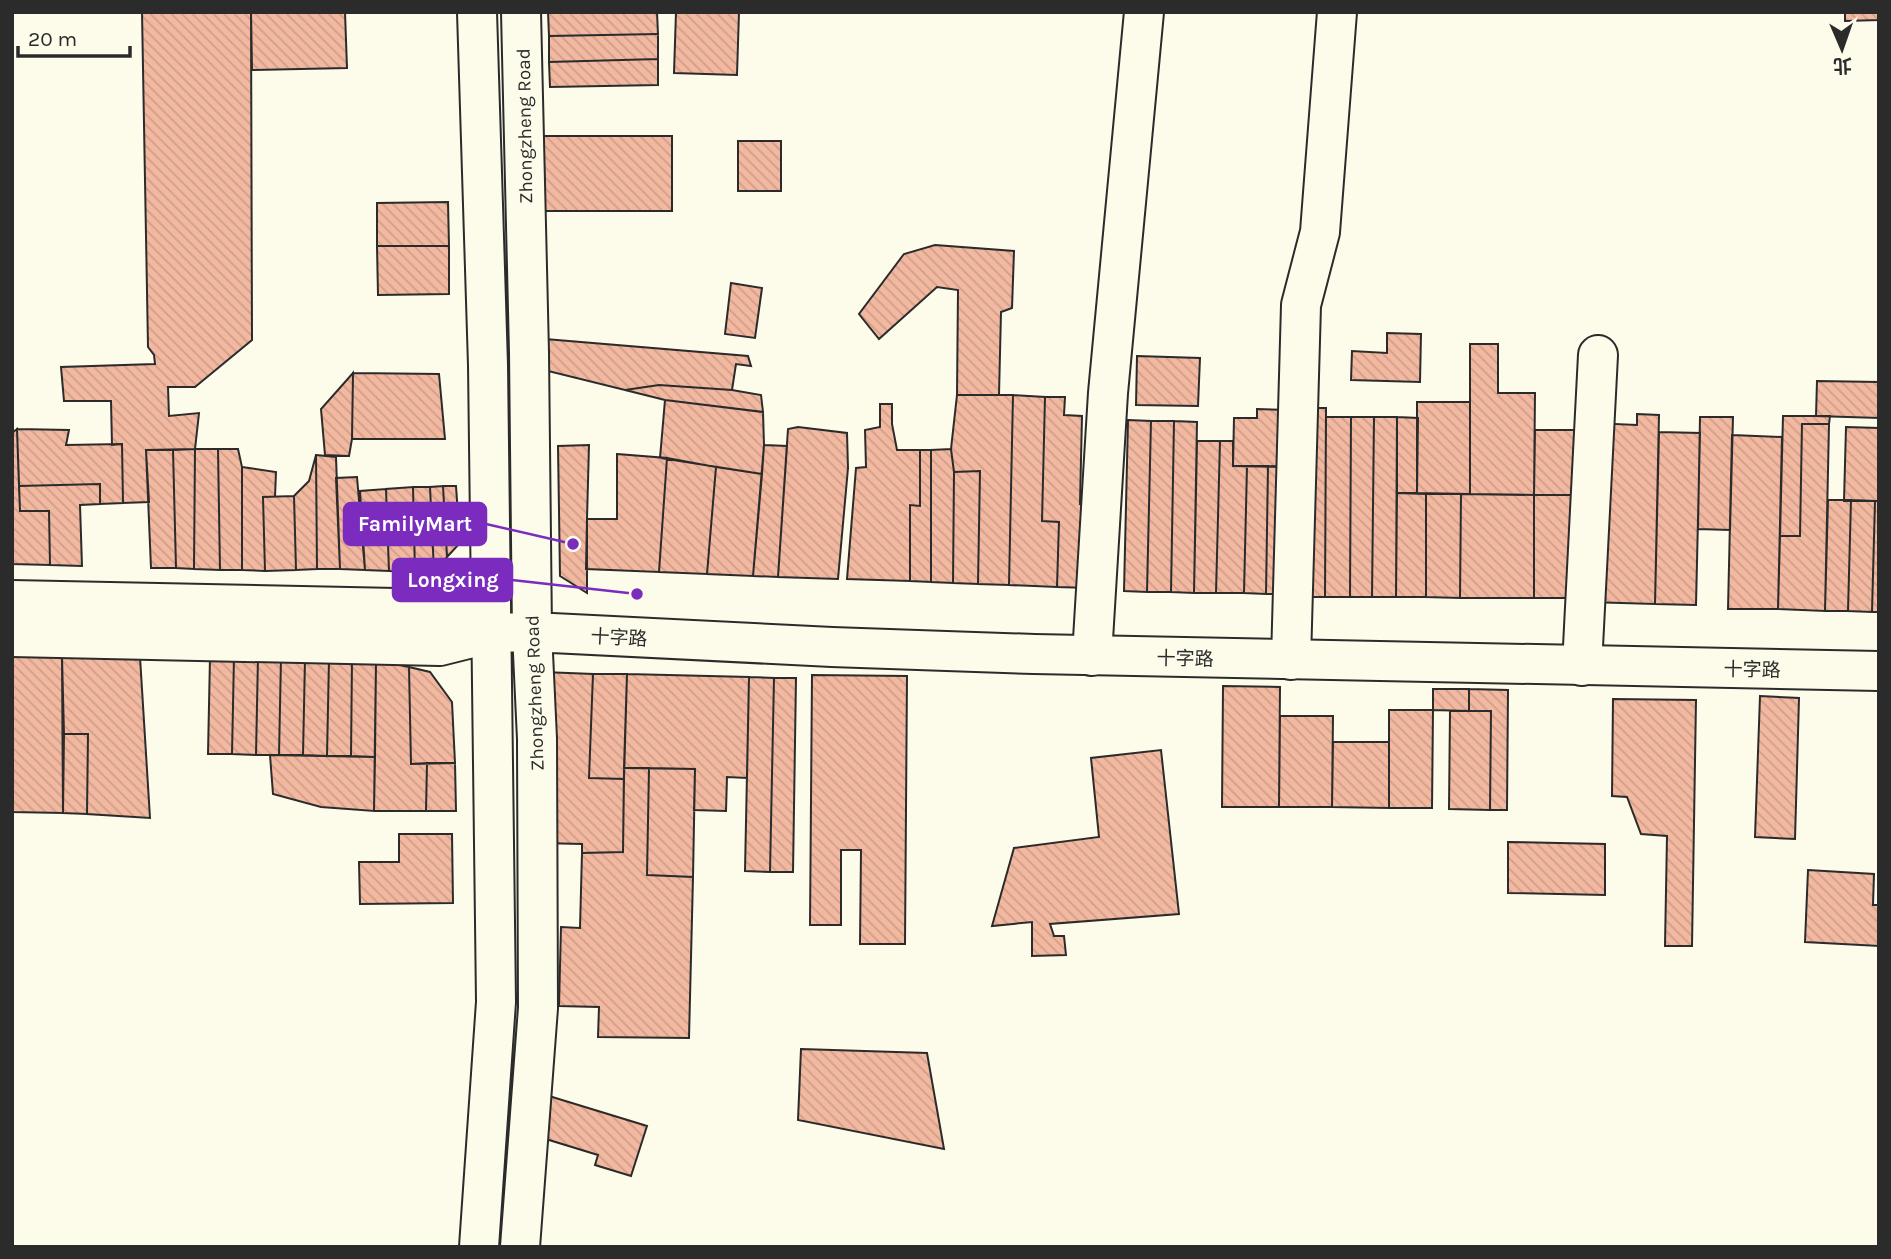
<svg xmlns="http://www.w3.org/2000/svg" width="1891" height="1259" font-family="Karla,'Noto Sans TC',sans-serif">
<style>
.building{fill:url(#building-back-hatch);stroke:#2b2b2b;stroke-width:2}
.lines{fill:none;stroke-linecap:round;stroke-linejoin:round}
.minor-casing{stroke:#2b2b2b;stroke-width:42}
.major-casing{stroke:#2b2b2b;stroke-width:42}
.minor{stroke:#fdfbea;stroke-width:38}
.major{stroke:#fdfbea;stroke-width:38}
.labels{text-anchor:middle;stroke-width:5;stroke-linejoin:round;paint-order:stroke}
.street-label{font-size:19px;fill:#2b2b2b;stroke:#fdfbea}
.leader{fill:none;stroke:#7b2cbf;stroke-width:2.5}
.callout-dot{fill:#7b2cbf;stroke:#fdfbea;stroke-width:2.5}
.callout{fill:#7b2cbf;stroke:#7b2cbf;stroke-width:2.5}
.callout-label{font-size:21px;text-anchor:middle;font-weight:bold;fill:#fff}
</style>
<defs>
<pattern id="building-back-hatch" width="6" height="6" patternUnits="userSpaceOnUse" patternTransform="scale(1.75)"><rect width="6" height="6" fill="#f2b8a0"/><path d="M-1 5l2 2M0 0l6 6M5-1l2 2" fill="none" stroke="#d09e8a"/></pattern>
</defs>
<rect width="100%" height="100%" fill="#fdfbea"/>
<!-- building -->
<path class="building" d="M 142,12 L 251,12 L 252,340 L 195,387 L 168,387 L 169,416 L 199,413 L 195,449 L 146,450 L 149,502 L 123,503 L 122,444 L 112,445 L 111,401 L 64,401 L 61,367 L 155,364 L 154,355 L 148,347 Z
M 251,12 L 345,12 L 347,68 L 252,70 Z
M 548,12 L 657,12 L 658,34 L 549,36 Z
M 676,12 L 739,12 L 737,75 L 674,73 Z
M 1845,12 L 1879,12 L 1879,20 L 1845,21 Z
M 658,34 L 658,59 L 549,62 L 549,36 Z
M 658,59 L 658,85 L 550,87 L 549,62 Z
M 543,136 L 672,136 L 672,211 L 543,211 Z
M 738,141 L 781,141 L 781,191 L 738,191 Z
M 448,202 L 449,246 L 377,246 L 377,203 Z
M 935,245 L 1014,251 L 1012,308 L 1001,312 L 999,395 L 957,395 L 958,290 L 937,287 L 879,339 L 859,314 L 904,254 Z
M 377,246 L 449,246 L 449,294 L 378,295 Z
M 731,283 L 762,288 L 755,338 L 725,334 Z
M 1387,333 L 1421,334 L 1420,382 L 1351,380 L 1352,351 L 1387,353 Z
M 545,339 L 748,356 L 751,366 L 736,364 L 732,390 L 659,385 L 625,390 L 544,370 Z
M 1470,344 L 1498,344 L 1498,393 L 1535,393 L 1534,495 L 1470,494 Z
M 1137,356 L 1200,358 L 1198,406 L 1136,405 Z
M 353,373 L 439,374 L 445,439 L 352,439 Z
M 353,373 L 352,439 L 349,456 L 325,455 L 321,409 Z
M 1817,381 L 1879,382 L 1879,418 L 1816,416 Z
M 659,385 L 732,390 L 761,395 L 763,412 L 665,400 L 625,390 Z
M 957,395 L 1013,395 L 1009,585 L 978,584 L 980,471 L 954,472 L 951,449 Z
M 1013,395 L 1045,397 L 1042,521 L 1059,522 L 1057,587 L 1009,585 Z
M 1045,397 L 1065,397 L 1064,415 L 1082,416 L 1080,504 L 1092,504 L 1090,588 L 1057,587 L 1059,522 L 1042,521 Z
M 665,400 L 763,412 L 764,445 L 762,474 L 660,458 Z
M 1417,402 L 1470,402 L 1470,494 L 1417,493 Z
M 880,404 L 892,404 L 892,424 L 897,450 L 920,450 L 920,506 L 910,505 L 910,581 L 847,579 L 856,468 L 866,467 L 865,430 L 880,427 Z
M 1301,408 L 1326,408 L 1325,597 L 1300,597 Z
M 1257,409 L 1291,410 L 1290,467 L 1233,466 L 1234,418 L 1257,418 Z
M 1637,414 L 1659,415 L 1655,604 L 1588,602 L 1593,423 L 1637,425 Z
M 1783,416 L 1830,416 L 1829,424 L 1802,424 L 1800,536 L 1780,536 Z
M 1326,417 L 1351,417 L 1350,597 L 1325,597 Z
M 1351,417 L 1374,417 L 1372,597 L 1350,597 Z
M 1374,417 L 1397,417 L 1396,597 L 1372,597 Z
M 1397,417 L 1418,418 L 1417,493 L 1397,493 Z
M 1700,417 L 1733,417 L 1730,530 L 1698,529 Z
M 1128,420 L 1151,421 L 1147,592 L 1124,591 Z
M 1151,421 L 1174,421 L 1171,592 L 1147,592 Z
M 1174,421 L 1197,422 L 1194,593 L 1171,592 Z
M 1802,424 L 1829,424 L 1825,611 L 1778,609 L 1780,536 L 1800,536 Z
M 798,427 L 847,433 L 848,468 L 838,579 L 778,577 L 788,429 Z
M 1846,427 L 1879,428 L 1879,501 L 1844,501 Z
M 17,429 L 69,430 L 66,445 L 122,444 L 123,503 L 100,504 L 100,484 L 19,486 Z
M 17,429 L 20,511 L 49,511 L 50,565 L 12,564 L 12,433 Z
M 1535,430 L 1578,430 L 1578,495 L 1534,495 Z
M 1659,432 L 1700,433 L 1696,605 L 1655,604 Z
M 1732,435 L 1782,437 L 1778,609 L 1728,609 Z
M 1197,441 L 1220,441 L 1216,593 L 1194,593 Z
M 1220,441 L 1233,441 L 1233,466 L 1247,466 L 1244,593 L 1216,593 Z
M 589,445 L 587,519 L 587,593 L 560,576 L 558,446 Z
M 764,445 L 787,446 L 778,577 L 753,576 Z
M 195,449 L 194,569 L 176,568 L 173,450 Z
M 195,449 L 218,449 L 220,570 L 194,569 Z
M 218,449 L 238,449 L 242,467 L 242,570 L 220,570 Z
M 951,449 L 954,472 L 953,583 L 931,582 L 931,450 Z
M 146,450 L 173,450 L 176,568 L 151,568 Z
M 920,450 L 931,450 L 931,582 L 910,581 L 910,505 L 920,506 Z
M 617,454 L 667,458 L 659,572 L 586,569 L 587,519 L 617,519 Z
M 316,455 L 317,569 L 296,570 L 294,496 L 309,481 Z
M 316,455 L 336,457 L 340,569 L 317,569 Z
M 667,458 L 716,467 L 707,574 L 659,572 Z
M 1247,466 L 1268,466 L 1266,594 L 1244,593 Z
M 1268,466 L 1290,467 L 1288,594 L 1266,594 Z
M 242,467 L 276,472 L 275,497 L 263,497 L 265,571 L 242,570 Z
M 716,467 L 762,474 L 753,576 L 707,574 Z
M 980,471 L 978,584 L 953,583 L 954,472 Z
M 357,477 L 365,570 L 340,569 L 336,478 Z
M 100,484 L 100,504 L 80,505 L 82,566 L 50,565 L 49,511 L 20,511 L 19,486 Z
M 443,486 L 456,486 L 460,543 L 447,557 Z
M 443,486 L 447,557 L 434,571 L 430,487 Z
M 413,487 L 415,572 L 389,571 L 386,489 Z
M 413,487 L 430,487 L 434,571 L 415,572 Z
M 386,489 L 389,571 L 365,570 L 360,491 Z
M 1397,493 L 1426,494 L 1426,597 L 1396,597 Z
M 1426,494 L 1461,494 L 1460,598 L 1426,597 Z
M 1461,494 L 1534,495 L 1534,598 L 1460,598 Z
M 1534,495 L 1578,495 L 1577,598 L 1534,598 Z
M 294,496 L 296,570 L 265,571 L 263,497 Z
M 1828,500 L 1851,500 L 1848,611 L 1825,611 Z
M 1851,500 L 1875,501 L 1872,612 L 1848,611 Z
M 1875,501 L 1879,501 L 1879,612 L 1872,612 Z
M 12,656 L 62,657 L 63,813 L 12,812 Z
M 62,657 L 140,657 L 150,818 L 87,814 L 88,734 L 64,734 Z
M 210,657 L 234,657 L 232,754 L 208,754 Z
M 234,657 L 258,657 L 256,755 L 232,754 Z
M 258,657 L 281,658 L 279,755 L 256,755 Z
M 281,658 L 305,659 L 303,755 L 279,755 Z
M 305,659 L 329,659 L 327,756 L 303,755 Z
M 329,659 L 352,660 L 351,756 L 327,756 Z
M 352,660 L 376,660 L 375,757 L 351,756 Z
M 376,660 L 409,667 L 411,764 L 427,763 L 426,811 L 374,811 Z
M 409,667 L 430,672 L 452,702 L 455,763 L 411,764 Z
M 543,672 L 593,674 L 589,778 L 624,779 L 623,852 L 582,853 L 582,844 L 540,843 Z
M 593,674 L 627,674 L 624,779 L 589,778 Z
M 627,674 L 749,677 L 747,778 L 727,777 L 726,811 L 694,810 L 695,769 L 624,768 Z
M 812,675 L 907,676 L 905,944 L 860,944 L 861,850 L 841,850 L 841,925 L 810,925 Z
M 749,677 L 774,678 L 770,872 L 745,871 Z
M 774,678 L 796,678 L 793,872 L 770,872 Z
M 1223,686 L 1280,687 L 1279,807 L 1222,807 Z
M 1433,689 L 1469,689 L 1469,711 L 1433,710 Z
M 1469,689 L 1508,690 L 1507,810 L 1490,810 L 1491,711 L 1469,711 Z
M 1760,696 L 1799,698 L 1795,839 L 1755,837 Z
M 1613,699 L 1696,700 L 1692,946 L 1665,946 L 1667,836 L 1641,834 L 1627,797 L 1612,796 Z
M 1389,710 L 1433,710 L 1432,808 L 1389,808 Z
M 1450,711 L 1491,711 L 1490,810 L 1449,809 Z
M 1280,716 L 1333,716 L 1332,807 L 1279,807 Z
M 64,734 L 88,734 L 87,814 L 63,813 Z
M 1333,742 L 1389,742 L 1389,808 L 1332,807 Z
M 1161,750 L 1179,914 L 1050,924 L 1054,936 L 1064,936 L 1066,955 L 1032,956 L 1032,922 L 992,926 L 1014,848 L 1099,837 L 1091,758 Z
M 270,755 L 375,757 L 374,811 L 321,807 L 273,794 Z
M 427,763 L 455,763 L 456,811 L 426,811 Z
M 624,768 L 649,768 L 647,875 L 693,877 L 689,1038 L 598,1037 L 599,1007 L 559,1006 L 561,927 L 580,928 L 582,853 L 623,852 Z
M 649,768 L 695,769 L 693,877 L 647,875 Z
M 399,834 L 452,834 L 453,903 L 360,904 L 359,862 L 399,862 Z
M 1508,842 L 1605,844 L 1605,895 L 1508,893 Z
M 1808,870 L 1874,874 L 1873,905 L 1879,905 L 1879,946 L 1805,942 Z
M 801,1049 L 927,1053 L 944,1149 L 798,1120 Z
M 549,1096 L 647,1126 L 631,1176 L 595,1165 L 598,1155 L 536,1136 Z"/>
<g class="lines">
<!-- minor casing -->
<g class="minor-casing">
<path id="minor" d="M 1092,656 L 1108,393 L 1144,12
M 1291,660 L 1301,305 L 1320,232 L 1337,12
M 1582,666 L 1598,355"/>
</g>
<!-- major casing -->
<g class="major-casing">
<path id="major" d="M 477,12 L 488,365 L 496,1002 L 479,1247
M 12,600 L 444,609 L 492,633
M 12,637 L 440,646 L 492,633 L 532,632 L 832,647 L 1034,654 L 1879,671
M 520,1247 L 538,1008 L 537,739 L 532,632 L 529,353 L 521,12"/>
</g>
<!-- minor -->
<use href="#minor" class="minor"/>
<!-- major -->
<use href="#major" class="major"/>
</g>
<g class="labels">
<!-- street labels -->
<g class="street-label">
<text transform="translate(524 126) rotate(-91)" y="7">Zhongzheng Road</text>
<text transform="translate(619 637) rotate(3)" y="7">十字路</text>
<text transform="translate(1185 658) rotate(1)" y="7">十字路</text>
<text transform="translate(1752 669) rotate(1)" y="7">十字路</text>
<text transform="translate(534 693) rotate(-92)" y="7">Zhongzheng Road</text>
</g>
</g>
<!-- callouts -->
<path class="leader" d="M573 544L486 524M637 594L512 580"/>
<g class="callout-dot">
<circle cx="573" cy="544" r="7"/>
<circle cx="637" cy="594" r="7"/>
</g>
<g class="callout">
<rect x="344" y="503" width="142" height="42" rx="7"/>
<rect x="393" y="559" width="119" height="42" rx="7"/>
</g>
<g class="callout-label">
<text x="415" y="531">FamilyMart</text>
<text x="453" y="587">Longxing</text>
</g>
<!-- border -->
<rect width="1891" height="1259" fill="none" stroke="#2b2b2b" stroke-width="28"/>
<!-- north arrow -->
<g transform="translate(1842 49) rotate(178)" stroke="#fdfbea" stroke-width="5" paint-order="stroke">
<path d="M0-5L12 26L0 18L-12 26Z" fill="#2b2b2b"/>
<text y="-10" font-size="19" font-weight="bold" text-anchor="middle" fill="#2b2b2b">北</text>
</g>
<!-- scale -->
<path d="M18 46v10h112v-10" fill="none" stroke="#2b2b2b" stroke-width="3.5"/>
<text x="28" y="46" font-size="21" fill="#2b2b2b" stroke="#fdfbea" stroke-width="5" paint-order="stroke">20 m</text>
</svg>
